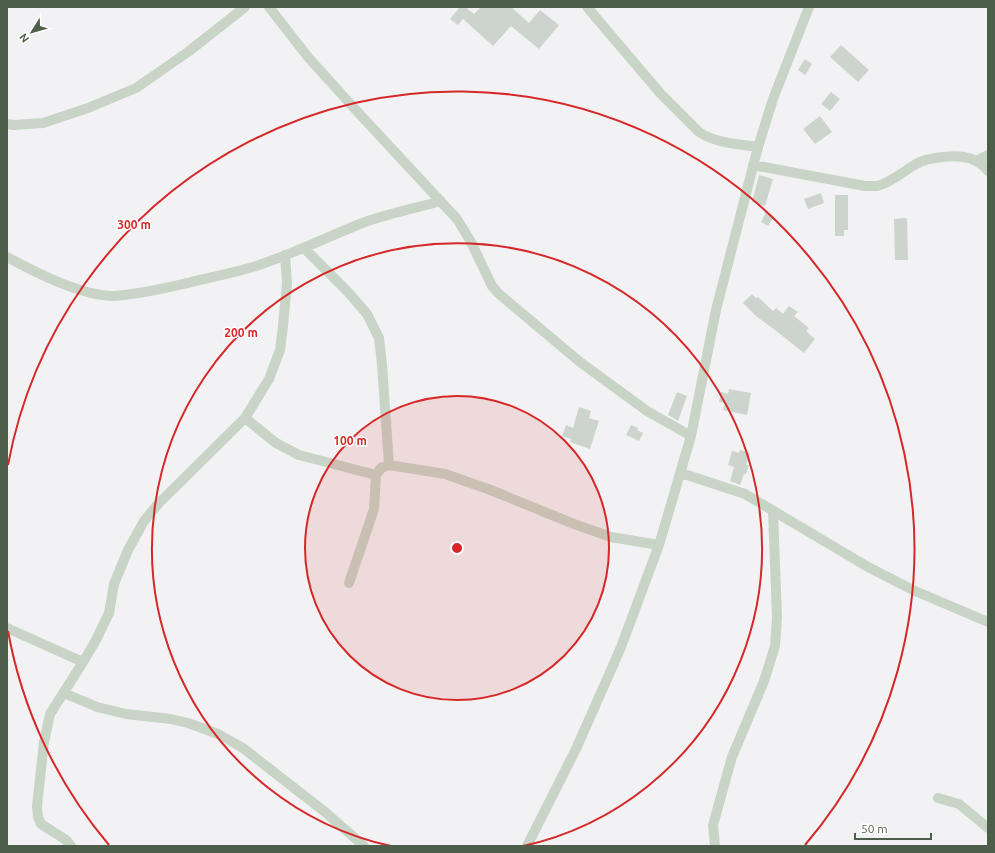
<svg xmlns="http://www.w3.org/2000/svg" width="995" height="853" font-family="Ubuntu,sans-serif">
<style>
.building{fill:#cdd4cd}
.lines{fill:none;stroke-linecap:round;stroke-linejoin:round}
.minor{stroke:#c8d5c6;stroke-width:10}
.ring{fill:none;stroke:#d62828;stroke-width:2}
.centre{fill:#d62828;stroke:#fff;stroke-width:2}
.ring-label{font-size:12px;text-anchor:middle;font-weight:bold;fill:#d62828;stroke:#fff;stroke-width:3;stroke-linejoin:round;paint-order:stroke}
</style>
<rect width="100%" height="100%" fill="#f2f2f4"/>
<!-- building -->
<path class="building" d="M 460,7 L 465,7 L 474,14 L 481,7 L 511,7 L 529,23 L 540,10 L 559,25 L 539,49 L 511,26 L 493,46 L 463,19 L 458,25 L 450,19 Z
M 841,45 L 869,70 L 858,82 L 830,57 Z
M 805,59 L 812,64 L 805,75 L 798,70 Z
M 831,92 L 840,99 L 830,111 L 821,104 Z
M 820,116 L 832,132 L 815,144 L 803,129 Z
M 759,175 L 773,179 L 765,206 L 752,202 Z
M 821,193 L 824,203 L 808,209 L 804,199 Z
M 835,195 L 848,195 L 848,230 L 844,230 L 844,236 L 835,236 Z
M 766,212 L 774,216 L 768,226 L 761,222 Z
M 907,218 L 908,260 L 895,260 L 894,219 Z
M 752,294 L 756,298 L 758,297 L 773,311 L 776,308 L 783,314 L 789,306 L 798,312 L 794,316 L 809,328 L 806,331 L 815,339 L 804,353 L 775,330 L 756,316 L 743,303 Z
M 729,389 L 751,393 L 747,415 L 723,410 L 725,403 L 719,402 L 721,392 L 728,394 Z
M 677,392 L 687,396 L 678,421 L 668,415 Z
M 579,407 L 591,411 L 589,418 L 599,421 L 590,449 L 570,442 L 571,439 L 562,436 L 566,425 L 573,428 Z
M 631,425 L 638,428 L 637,430 L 643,433 L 639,441 L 626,435 Z
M 740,450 L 750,453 L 746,465 L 749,465 L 746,474 L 744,474 L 740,485 L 730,481 L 734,467 L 728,465 L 732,451 L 739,453 Z"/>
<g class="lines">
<!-- minor -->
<path class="minor" d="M 269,7 L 308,57 L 354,108 L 457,219 L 471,242 L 492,286 L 498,293 L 580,362 L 647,411 L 691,436
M 587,7 L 660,93 L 699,132 C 715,143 738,144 758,147
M 7,124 L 14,125 L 43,123 L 88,108 L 136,88 L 188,52 L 245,7
M 976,161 L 988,155
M 753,165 L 865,186 C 869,186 873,186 877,186 C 891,183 907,168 920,162 C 924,160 930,159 935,158 C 954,155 975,154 988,171
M 304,248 L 348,292 L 367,314 L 379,338 L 382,364 L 389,465
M 7,257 C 35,272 81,296 114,296 C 137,295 166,288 188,283 C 211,277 234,273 256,266 C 293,254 329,236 365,222 C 390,213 416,208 441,201
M 245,418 L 276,443 L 299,455 L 376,475
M 681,473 L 745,494 L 868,567 L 915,591 L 988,622
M 349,583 L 374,509 L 376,475 L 381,468 L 389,465 L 445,474 L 488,489 L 574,524 L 611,537 L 659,545
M 7,628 L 83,662
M 64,693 L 97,707 L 126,714 L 171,719 L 188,723 L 218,734 L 243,748 L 325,812 L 364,846
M 938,798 L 959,804 L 988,828
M 71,846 L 66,840 L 41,824 L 38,817 L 37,806 L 44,742 L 50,714 L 83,662 L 96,640 L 109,613 L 114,584 L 128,550 L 144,521 L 158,504 L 245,418 L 269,379 L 280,350 L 283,326 L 287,283 L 285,255
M 527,846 L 576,749 L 611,670 L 621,647 L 659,545 L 691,436 L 716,310 L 758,147 L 773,99 L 809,7
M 715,846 L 713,825 L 732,757 L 764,681 L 775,646 L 777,618 L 773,511"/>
</g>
<!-- distance rings -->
<circle cx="457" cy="548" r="152" fill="#d62828" fill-opacity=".12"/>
<g class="ring">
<circle cx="457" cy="548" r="152"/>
<path d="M391 846A305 305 0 1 1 523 846"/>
<path d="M109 845A457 457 0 0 1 8 631M8 465A457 457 0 1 1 805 845"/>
</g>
<circle cx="457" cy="548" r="6" class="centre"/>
<g class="ring-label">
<text x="134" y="229">300 m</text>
<text x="241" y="337">200 m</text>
<text x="350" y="445">100 m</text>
</g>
<!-- border -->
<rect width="995" height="853" fill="none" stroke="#4d5e4a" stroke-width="16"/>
<!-- north arrow -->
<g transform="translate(32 32) rotate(233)" stroke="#ffffff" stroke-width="3" paint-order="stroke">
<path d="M0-3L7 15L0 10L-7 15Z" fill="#4d5e4a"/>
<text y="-6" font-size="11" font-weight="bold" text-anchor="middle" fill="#4d5e4a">N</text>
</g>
<!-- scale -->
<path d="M855 833v6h76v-6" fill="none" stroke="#4d5e4a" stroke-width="2"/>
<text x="861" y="833" font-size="12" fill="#4d5e4a" stroke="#ffffff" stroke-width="3" paint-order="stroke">50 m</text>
</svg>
